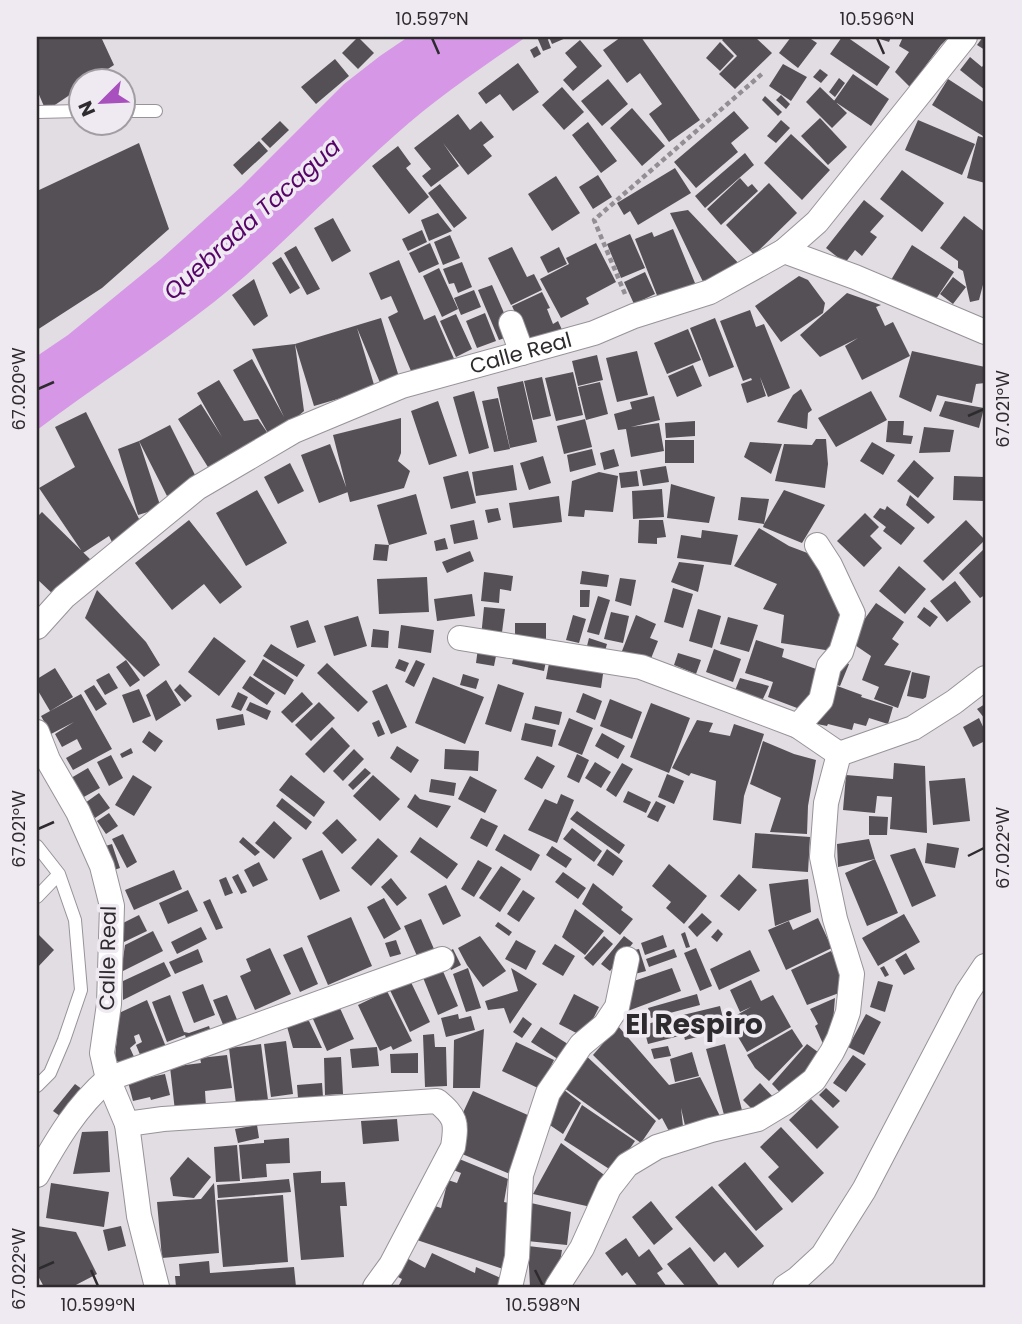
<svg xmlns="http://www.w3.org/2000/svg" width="1022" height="1324" font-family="Poppins,sans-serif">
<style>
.water{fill:#d597e6}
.building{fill:#555056}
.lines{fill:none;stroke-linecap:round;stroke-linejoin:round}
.service-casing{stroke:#989299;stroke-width:14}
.minor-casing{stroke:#989299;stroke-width:26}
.path{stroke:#938e94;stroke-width:4.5;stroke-dasharray:5 3.5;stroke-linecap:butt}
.service{stroke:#fff;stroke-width:12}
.minor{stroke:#fff;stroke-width:24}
.ticks{fill:none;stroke:#2e2b2e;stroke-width:2.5}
.labels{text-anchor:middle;stroke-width:7;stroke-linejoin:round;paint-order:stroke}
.street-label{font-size:21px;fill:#2e2b2e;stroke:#efe9f1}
.water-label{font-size:23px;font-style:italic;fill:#570469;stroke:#efe9f1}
.district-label{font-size:28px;font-weight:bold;fill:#2e2b2e;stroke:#efe9f1}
.neatline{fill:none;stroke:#2e2b2e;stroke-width:2.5}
.ticks-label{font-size:18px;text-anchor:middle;fill:#2e2b2e}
</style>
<rect width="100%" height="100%" fill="#e2dce3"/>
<!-- water -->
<path class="water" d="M 408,37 L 526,37 C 481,68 435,99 394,136 C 333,190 278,251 214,302 C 157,347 95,386 37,430 L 37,356 L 68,335 L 161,259 L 241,187 L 344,84 L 380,56 Z"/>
<!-- building -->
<path class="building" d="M 37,37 L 101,37 L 114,65 L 91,80 L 80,80 L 80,88 L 46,111 L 37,90 Z
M 358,37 L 374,53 L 358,69 L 342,53 Z
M 537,37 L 547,37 L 551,48 L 543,51 Z
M 549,37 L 568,37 L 552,44 Z
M 621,37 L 641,37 L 700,120 L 669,142 L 649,114 L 662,104 L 640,73 L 627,83 L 603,50 Z
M 725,37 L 755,37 L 772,53 L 735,89 L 719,74 L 737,56 L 722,40 Z
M 791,37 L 808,37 L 817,43 L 798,68 L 779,53 Z
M 842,37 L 847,37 L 890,67 L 877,86 L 830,54 Z
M 874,37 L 891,37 L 889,42 Z
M 903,37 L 949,37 L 941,45 L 910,87 L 895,72 L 909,52 L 899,46 Z
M 983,37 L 985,37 L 985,50 L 977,45 Z
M 580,40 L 602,66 L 573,91 L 563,80 L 577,67 L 565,53 Z
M 720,42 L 734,56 L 720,71 L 706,58 Z
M 537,46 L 541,54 L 534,58 L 530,50 Z
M 970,57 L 982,67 L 985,63 L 985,90 L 960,70 Z
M 335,59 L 349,76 L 316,104 L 301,87 Z
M 518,63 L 539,92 L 513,111 L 500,94 L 486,104 L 478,93 Z
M 783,64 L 807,77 L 791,101 L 769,86 Z
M 820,69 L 828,75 L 821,83 L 813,77 Z
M 853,74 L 889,99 L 871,126 L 834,101 Z
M 839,78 L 845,83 L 835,97 L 829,92 Z
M 608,79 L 628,104 L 602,126 L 581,101 Z
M 948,79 L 985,103 L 985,132 L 983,136 L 932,105 Z
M 562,87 L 584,112 L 564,130 L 542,105 Z
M 820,87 L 847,113 L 832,128 L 806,102 Z
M 781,95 L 790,104 L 786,109 L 776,100 Z
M 765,96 L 782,112 L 778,116 L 762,100 Z
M 632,108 L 665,146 L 642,166 L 610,128 Z
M 734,111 L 749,128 L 731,143 L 738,152 L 696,188 L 674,162 Z
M 458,114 L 470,130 L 481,121 L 494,137 L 483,145 L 492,156 L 468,175 L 443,143 L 459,166 L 431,187 L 422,176 L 431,169 L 414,148 Z
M 820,118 L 847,147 L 828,165 L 801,136 Z
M 781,120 L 790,128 L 776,143 L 767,136 Z
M 918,120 L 975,144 L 962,175 L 905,150 Z
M 280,121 L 289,130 L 270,148 L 261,139 Z
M 588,122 L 617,161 L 601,173 L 572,135 Z
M 791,134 L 830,170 L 802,200 L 764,163 Z
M 978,136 L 985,138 L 985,183 L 967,178 Z
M 259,141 L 268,151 L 242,175 L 233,165 Z
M 139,143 L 169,229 L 102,288 L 37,330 L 37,191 Z
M 398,146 L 411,164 L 406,168 L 429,197 L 409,214 L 372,166 Z
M 745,153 L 754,165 L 705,208 L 695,196 Z
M 675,168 L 691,193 L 638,225 L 630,211 L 624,215 L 617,203 Z
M 902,170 L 944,203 L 922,232 L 880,199 Z
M 598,175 L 612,197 L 593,209 L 579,187 Z
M 556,176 L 580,213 L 552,231 L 528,194 Z
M 740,178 L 748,187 L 752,184 L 758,191 L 721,225 L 707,209 Z
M 769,183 L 797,213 L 754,255 L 726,225 Z
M 440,184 L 467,218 L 454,228 L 428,193 Z
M 864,200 L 884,216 L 870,232 L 877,237 L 862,256 L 855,250 L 845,263 L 826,248 Z
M 688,210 L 743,268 L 705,286 L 670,213 Z
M 438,213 L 452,231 L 429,241 L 421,220 Z
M 964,216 L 985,232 L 985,277 L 979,300 L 970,302 L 963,271 L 958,268 L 958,261 L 940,248 Z
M 333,218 L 351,251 L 332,262 L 314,228 Z
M 673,229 L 697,288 L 660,303 L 635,239 L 652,232 L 654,237 Z
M 422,230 L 427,242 L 408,251 L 402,239 Z
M 630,234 L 645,268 L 621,278 L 607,244 Z
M 450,235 L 460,258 L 443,265 L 434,242 Z
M 430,243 L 439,264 L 419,273 L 409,253 Z
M 596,243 L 616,282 L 586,298 L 589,304 L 561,318 L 540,279 L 569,264 L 566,258 Z
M 912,245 L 954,272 L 934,302 L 888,285 Z
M 296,246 L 320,289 L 307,295 L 284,253 Z
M 512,247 L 527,277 L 534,274 L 542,290 L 511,305 L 488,258 Z
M 559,247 L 567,264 L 548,273 L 540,257 Z
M 281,257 L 300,288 L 290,294 L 272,263 Z
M 399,260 L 424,320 L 435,315 L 455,361 L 414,378 L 388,317 L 398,312 L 391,296 L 381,300 L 369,273 Z
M 462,262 L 472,287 L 458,293 L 454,283 L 449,284 L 443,269 Z
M 439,268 L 458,309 L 442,317 L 423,276 Z
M 645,272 L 655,294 L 634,304 L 624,282 Z
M 799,276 L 808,280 L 825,303 L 823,313 L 781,342 L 755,306 Z
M 953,277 L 966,287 L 953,304 L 940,294 Z
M 254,279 L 268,316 L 254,326 L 232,295 Z
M 492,285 L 504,313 L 502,314 L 510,336 L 499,340 L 478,290 Z
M 474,290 L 481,307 L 461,315 L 454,298 Z
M 542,292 L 550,308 L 547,309 L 553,324 L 558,321 L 563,332 L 531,348 L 512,306 Z
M 847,293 L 881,305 L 876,307 L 885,326 L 893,322 L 910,356 L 862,380 L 845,346 L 858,338 L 820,357 L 800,335 Z
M 750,310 L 756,327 L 764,324 L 790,388 L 768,397 L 760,377 L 766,396 L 747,403 L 741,384 L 752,380 L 751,378 L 743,381 L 720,321 Z
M 485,313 L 496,341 L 477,348 L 466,321 Z
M 456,314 L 472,349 L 456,357 L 440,321 Z
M 381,318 L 399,377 L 381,385 L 357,328 L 375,388 L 314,406 L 295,344 Z
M 715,318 L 734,367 L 709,377 L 690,328 Z
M 688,329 L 701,360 L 667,374 L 654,343 Z
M 295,344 L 304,411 L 288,425 L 269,435 L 233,370 L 252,359 L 284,417 L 252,349 Z
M 637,351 L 648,395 L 617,402 L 606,358 Z
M 912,351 L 985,367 L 985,383 L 976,384 L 972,403 L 937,395 L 931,412 L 899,397 Z
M 597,355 L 603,380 L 578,386 L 572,361 Z
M 693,365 L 702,386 L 677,397 L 668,376 Z
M 573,372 L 583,415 L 556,421 L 545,378 Z
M 542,377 L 551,416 L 533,420 L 524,381 Z
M 219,380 L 244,421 L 258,419 L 269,435 L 211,472 L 178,419 L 201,404 L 222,437 L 197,393 Z
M 523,381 L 537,442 L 510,448 L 497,387 Z
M 600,382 L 608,414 L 586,420 L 578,387 Z
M 801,389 L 812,410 L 808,413 L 807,429 L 777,422 L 793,395 Z
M 474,391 L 489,448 L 469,454 L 453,397 Z
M 871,391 L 887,420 L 836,447 L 818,418 Z
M 654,396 L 660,420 L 631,427 L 659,423 L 664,451 L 631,457 L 626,429 L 618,430 L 614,414 L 632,409 L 630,402 Z
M 498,398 L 510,449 L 494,452 L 482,401 Z
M 438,401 L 457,456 L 429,465 L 411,411 Z
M 945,401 L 984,408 L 979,428 L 939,416 Z
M 86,412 L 143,527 L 112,542 L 109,536 L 83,553 L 39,488 L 75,467 L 55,427 Z
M 401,418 L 401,453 L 398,461 L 410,471 L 404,488 L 350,502 L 333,435 Z
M 585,419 L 592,447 L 564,454 L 557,426 Z
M 695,421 L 695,436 L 666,438 L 665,423 Z
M 888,421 L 904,421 L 903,435 L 913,436 L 911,444 L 886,442 Z
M 170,425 L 198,481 L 167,496 L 139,441 L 161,508 L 138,515 L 118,449 L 139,441 Z
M 924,427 L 954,430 L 950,452 L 919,453 Z
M 816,439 L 826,439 L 828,464 L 825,488 L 775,481 L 784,444 L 812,445 Z
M 665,440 L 694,440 L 694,463 L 665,463 Z
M 750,442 L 782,444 L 771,474 L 744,457 Z
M 872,442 L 895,455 L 883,475 L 860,461 Z
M 330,444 L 348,492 L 319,503 L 301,455 Z
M 592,449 L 596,465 L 570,472 L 567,455 Z
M 614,449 L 619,466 L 604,470 L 600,453 Z
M 543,456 L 551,483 L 529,490 L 520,463 Z
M 914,460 L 934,478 L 918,498 L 897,481 Z
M 290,463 L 304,491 L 278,504 L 264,477 Z
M 513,465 L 517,490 L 476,496 L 472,472 Z
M 666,466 L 669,482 L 643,486 L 640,470 Z
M 468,471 L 476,503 L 451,509 L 443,477 Z
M 637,471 L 639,486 L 621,488 L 619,473 Z
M 599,472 L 618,476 L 613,512 L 585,510 L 584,517 L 568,516 L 572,481 Z
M 954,476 L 985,477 L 985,501 L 953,500 Z
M 671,484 L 715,497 L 709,523 L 667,518 Z
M 662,489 L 664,517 L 633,519 L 632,491 Z
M 257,490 L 287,543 L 246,566 L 216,513 Z
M 784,490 L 825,505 L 802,543 L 763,527 L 764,524 L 738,520 L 741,497 L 769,499 L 764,524 Z
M 416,494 L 427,534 L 389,545 L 387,561 L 373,560 L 375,544 L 389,545 L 377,505 Z
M 910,495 L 935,517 L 928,524 L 906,505 Z
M 559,496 L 562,522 L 513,528 L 509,503 Z
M 887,506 L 915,528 L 901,545 L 883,531 L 886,527 L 873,517 L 880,508 L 885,510 Z
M 498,508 L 501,520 L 488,523 L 485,510 Z
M 42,512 L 91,560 L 55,596 L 37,579 L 37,517 Z
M 865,513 L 879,527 L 870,536 L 882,548 L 864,567 L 837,541 Z
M 189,520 L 242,587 L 220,604 L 204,584 L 172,610 L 135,563 Z
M 474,520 L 478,539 L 454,544 L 450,525 Z
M 639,520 L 663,520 L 666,537 L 657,538 L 657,544 L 638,543 Z
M 966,520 L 985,540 L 943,581 L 923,561 Z
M 759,528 L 789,546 L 818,557 L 847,623 L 838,652 L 781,643 L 784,615 L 763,609 L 777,584 L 734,566 Z
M 702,530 L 738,535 L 731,565 L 677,558 L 681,535 L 701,538 Z
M 445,538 L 448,549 L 436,551 L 434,541 Z
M 985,548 L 985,595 L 980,598 L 959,573 Z
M 470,551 L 474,561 L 447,573 L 442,562 Z
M 679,562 L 704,565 L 698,592 L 671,582 Z
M 899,566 L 926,589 L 905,614 L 879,591 Z
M 582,571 L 609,575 L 607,587 L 580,584 Z
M 484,572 L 513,576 L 511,591 L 500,589 L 499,603 L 481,601 Z
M 427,577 L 429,612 L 379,614 L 377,579 Z
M 620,578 L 636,580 L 631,606 L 615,601 Z
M 955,581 L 971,602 L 947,622 L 930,601 Z
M 673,588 L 693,594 L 683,628 L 664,622 Z
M 97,590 L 146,642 L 160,665 L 144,677 L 85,618 Z
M 580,590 L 590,590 L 589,607 L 580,607 Z
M 472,594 L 475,616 L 437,621 L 434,599 Z
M 598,596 L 610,600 L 599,635 L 587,632 Z
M 876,603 L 904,622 L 892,639 L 899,644 L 884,665 L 911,671 L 898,708 L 874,699 L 879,687 L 862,680 L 871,656 L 849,641 Z
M 484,607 L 505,609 L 501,640 L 481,637 Z
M 924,607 L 938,617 L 930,627 L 917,617 Z
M 698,609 L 721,616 L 712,648 L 689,641 Z
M 611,612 L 629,616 L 623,643 L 604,639 Z
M 573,615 L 586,619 L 579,643 L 566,640 Z
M 636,615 L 656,624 L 650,638 L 658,641 L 650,661 L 622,651 Z
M 358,616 L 367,646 L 334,656 L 324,626 Z
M 728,617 L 758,625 L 749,652 L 720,644 Z
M 308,620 L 316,642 L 297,648 L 290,626 Z
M 515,623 L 546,623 L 546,642 L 515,642 Z
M 401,625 L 434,630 L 431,653 L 398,648 Z
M 373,629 L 389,631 L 388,648 L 371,647 Z
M 214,637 L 246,661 L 219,696 L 188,672 Z
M 589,638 L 607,644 L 605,651 L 587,646 Z
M 756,640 L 784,649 L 782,657 L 819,670 L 805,711 L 768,697 L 773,682 L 745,673 Z
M 271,644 L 305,665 L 297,677 L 263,656 Z
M 478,648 L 497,651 L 494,666 L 476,663 Z
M 714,649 L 741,659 L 733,682 L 706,672 Z
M 515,650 L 547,656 L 544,671 L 512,664 Z
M 678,653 L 701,660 L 696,674 L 674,665 Z
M 550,658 L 604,667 L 601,688 L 546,679 Z
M 263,659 L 294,680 L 285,695 L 253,675 Z
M 399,659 L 409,663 L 405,672 L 395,668 Z
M 835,659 L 849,664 L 840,686 L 826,681 Z
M 126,660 L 140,680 L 130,687 L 116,667 Z
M 416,660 L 425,664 L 414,687 L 405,682 Z
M 327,663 L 368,702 L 358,712 L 317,673 Z
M 55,668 L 73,697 L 50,711 L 37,689 L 37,679 Z
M 912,672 L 930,676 L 926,697 L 923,699 L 907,696 Z
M 109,673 L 118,688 L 105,695 L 96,680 Z
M 463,674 L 479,679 L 476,689 L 460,685 Z
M 250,676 L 275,693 L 267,705 L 242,688 Z
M 433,677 L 484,697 L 465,744 L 415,723 Z
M 740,678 L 769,686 L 762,701 L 734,693 Z
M 166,680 L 181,705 L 156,721 L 146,695 Z
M 829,683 L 862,695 L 861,697 L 893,707 L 888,724 L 869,718 L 866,726 L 854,723 L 852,730 L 828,724 L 827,726 L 817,724 Z
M 180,684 L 192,696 L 185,702 L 174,690 Z
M 387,684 L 407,727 L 391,734 L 372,691 Z
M 498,684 L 524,693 L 511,732 L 485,724 Z
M 94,685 L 107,704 L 96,711 L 84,691 Z
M 139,689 L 151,716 L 133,723 L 122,695 Z
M 238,692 L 248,697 L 241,711 L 231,707 Z
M 302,692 L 313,704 L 292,723 L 281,712 Z
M 583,693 L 602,701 L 595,720 L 576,712 Z
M 81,694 L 112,749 L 73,770 L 66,758 L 82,749 L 77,739 L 62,747 L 55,734 L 74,722 L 51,734 L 41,716 Z
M 610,699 L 642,712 L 632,739 L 600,726 Z
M 250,702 L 271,711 L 267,720 L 246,710 Z
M 319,702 L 335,718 L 311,741 L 295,725 Z
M 651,703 L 690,718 L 669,773 L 630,757 Z
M 985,704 L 985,719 L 977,709 Z
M 535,706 L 562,712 L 559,725 L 532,719 Z
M 243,714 L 245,725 L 218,730 L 216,719 Z
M 569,718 L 593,728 L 582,755 L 558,745 Z
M 979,718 L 985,731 L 985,741 L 973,747 L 963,727 Z
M 379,720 L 385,734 L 378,737 L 372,723 Z
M 697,720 L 713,723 L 709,732 L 730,736 L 734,724 L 764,734 L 744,796 L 741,824 L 713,820 L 716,781 L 691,773 L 689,776 L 672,768 Z
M 525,723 L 556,730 L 552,747 L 521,740 Z
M 332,727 L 350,746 L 324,773 L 305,754 Z
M 149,731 L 163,741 L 155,752 L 142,742 Z
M 602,733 L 625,746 L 618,759 L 595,746 Z
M 763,741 L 794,754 L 816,760 L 808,806 L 807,834 L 770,832 L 781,798 L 750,784 Z
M 397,746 L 419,760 L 411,773 L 390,758 Z
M 131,748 L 133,753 L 122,758 L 120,754 Z
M 354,749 L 364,759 L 343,781 L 333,771 Z
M 445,749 L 479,751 L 478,771 L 444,769 Z
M 577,754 L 589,760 L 579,783 L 567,777 Z
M 111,755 L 123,778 L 109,786 L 97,762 Z
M 537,756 L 555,766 L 542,789 L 524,779 Z
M 595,762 L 611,772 L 601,788 L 585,778 Z
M 622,763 L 633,769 L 616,797 L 606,790 Z
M 894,763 L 925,766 L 927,833 L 890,829 L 892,797 L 877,796 L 875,813 L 843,810 L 846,775 L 893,779 Z
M 88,768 L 100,788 L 82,798 L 71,778 Z
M 365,768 L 371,773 L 353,790 L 348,785 Z
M 667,774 L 684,781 L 674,804 L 658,797 Z
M 133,775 L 152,787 L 134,816 L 115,805 Z
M 291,775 L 325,802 L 314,817 L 279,790 Z
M 373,775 L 400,799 L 380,821 L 353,796 Z
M 470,776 L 497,790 L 485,813 L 458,799 Z
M 965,778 L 970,821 L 933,825 L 929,781 Z
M 431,779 L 456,783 L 454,796 L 429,792 Z
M 628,791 L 651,802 L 646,813 L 623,802 Z
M 99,793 L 110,808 L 95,818 L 85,803 Z
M 415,794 L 420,799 L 451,806 L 437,828 L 407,807 Z
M 561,794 L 574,800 L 557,843 L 528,830 L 545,799 L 557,804 Z
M 282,798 L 312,822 L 306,830 L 276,806 Z
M 656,801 L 666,806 L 658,822 L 647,817 Z
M 577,811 L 625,845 L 619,854 L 570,819 Z
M 109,813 L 118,826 L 106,834 L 97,821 Z
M 869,816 L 888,817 L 887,835 L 869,835 Z
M 481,818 L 498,826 L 487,847 L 470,838 Z
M 337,819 L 357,840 L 342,854 L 322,833 Z
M 274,821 L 292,838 L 274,859 L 255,843 Z
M 572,828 L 602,851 L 594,862 L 563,839 Z
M 755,833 L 810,837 L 808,872 L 752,868 Z
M 123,834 L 137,862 L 127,868 L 112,839 Z
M 504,834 L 540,855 L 531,871 L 495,850 Z
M 243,837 L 260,852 L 255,856 L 239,842 Z
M 420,837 L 458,864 L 447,879 L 410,852 Z
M 378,838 L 398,856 L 371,886 L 351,868 Z
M 869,839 L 875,859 L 838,867 L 837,844 Z
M 927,843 L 959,848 L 955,868 L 925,863 Z
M 112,844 L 120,868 L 108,872 L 99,848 Z
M 552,846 L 572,859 L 566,868 L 546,855 Z
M 915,848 L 936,896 L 912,907 L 890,855 Z
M 607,849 L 623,861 L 613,876 L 597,865 Z
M 322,850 L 340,891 L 320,900 L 302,859 Z
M 875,859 L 898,913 L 867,926 L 845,873 Z
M 478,860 L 492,868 L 474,897 L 461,889 Z
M 259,862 L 268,880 L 253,887 L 244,870 Z
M 669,864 L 707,896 L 684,924 L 666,908 L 671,902 L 652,886 Z
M 501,866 L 521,879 L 500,912 L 479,898 Z
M 174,870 L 182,889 L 134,910 L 125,890 Z
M 563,872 L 586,888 L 578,899 L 555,882 Z
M 238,874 L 247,892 L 241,894 L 232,877 Z
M 739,874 L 757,890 L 739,911 L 720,896 Z
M 226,877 L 233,893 L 225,896 L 219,880 Z
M 391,878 L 407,898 L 397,906 L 381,887 Z
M 808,879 L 811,912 L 775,926 L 769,884 Z
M 593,883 L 623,907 L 621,910 L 633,919 L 620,935 L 582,904 Z
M 446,885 L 461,916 L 443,925 L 428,894 Z
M 188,890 L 198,911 L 168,924 L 159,903 Z
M 523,890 L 535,898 L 519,922 L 507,914 Z
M 384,898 L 401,929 L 384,939 L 367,907 Z
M 210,899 L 223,928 L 216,930 L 203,902 Z
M 575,909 L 604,931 L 585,955 L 562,937 Z
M 702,913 L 712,922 L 697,937 L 688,927 Z
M 904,914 L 920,942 L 878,966 L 862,938 Z
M 139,915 L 147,931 L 124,942 L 123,923 Z
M 351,917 L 372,966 L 328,985 L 307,936 Z
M 818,918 L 832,948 L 786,970 L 768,930 L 789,921 L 793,930 Z
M 421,919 L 434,949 L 417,956 L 404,926 Z
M 498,922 L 512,932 L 509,936 L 495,926 Z
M 201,927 L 207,939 L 177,954 L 171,942 Z
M 718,929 L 723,934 L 717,942 L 711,937 Z
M 153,931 L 163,951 L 121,972 L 125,945 Z
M 685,932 L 690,947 L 686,948 L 681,934 Z
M 37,933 L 54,950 L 37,968 Z
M 663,935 L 667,947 L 645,955 L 641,943 Z
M 480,936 L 506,971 L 483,987 L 467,965 L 458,948 Z
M 604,936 L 613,944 L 593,966 L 584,958 Z
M 624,936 L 633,943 L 610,971 L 601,964 Z
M 396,940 L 401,954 L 390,957 L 385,943 Z
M 516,940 L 536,951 L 526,970 L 505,959 Z
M 555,944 L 575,956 L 563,976 L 542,964 Z
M 302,947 L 318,984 L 300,992 L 283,955 Z
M 270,948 L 291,994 L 255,1010 L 240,976 L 251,971 L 246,959 Z
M 696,948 L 712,986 L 700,991 L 684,953 Z
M 198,949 L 203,962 L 175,974 L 169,962 Z
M 453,949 L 461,965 L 451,970 L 444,954 Z
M 639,949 L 646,971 L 631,975 L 630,951 Z
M 674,949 L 677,957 L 649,967 L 646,959 Z
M 750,950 L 760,971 L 719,990 L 710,969 Z
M 831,951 L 842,972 L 839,993 L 807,1005 L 791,970 Z
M 906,953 L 915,969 L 904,975 L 895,960 Z
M 164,962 L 171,976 L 123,1000 L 123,981 Z
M 439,962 L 458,1006 L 438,1015 L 420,970 Z
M 884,966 L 889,975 L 885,977 L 880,968 Z
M 468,968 L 481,1008 L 466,1012 L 453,974 Z
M 511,968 L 537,984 L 510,1024 L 504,1008 L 488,1010 L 485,1001 L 518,991 Z
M 672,968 L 681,991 L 625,1012 L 625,984 Z
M 408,976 L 430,1022 L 410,1032 L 388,986 Z
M 751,980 L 761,1001 L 773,995 L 791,1027 L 747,1052 L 728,1020 L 751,1007 L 740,1012 L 730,990 Z
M 878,981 L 893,985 L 885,1012 L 870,1007 Z
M 203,984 L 215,1015 L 194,1023 L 182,992 Z
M 387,991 L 412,1041 L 393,1050 L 391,1046 L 380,1051 L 358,1005 Z
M 574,994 L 599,1007 L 584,1037 L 559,1024 Z
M 697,994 L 700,1005 L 651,1018 L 648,1008 Z
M 170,995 L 184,1032 L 189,1033 L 209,1026 L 210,1029 L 186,1038 L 185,1035 L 167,1042 L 152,1002 Z
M 227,995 L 238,1022 L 224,1027 L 213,1000 Z
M 835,998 L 831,1046 L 824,1046 L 815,1026 L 818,1024 L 810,1009 Z
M 147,1000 L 166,1047 L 141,1057 L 136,1045 L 142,1042 L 139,1034 L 134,1036 L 136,1043 L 130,1048 L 135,1059 L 121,1065 L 115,1059 L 119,1013 Z
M 339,1006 L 354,1039 L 327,1051 L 313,1019 Z
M 720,1006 L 726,1030 L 685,1040 L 679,1016 Z
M 641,1013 L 642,1019 L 625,1025 L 623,1019 Z
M 458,1014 L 459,1019 L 471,1016 L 475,1030 L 446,1037 L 441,1018 Z
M 866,1014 L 881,1022 L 864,1055 L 848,1047 Z
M 523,1017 L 532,1024 L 522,1038 L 513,1032 Z
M 674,1017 L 679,1036 L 648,1044 L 643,1025 Z
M 309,1021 L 322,1048 L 293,1048 L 286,1023 Z
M 618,1026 L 669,1085 L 700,1077 L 720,1116 L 686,1130 L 681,1108 L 683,1126 L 670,1133 L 662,1118 L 659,1120 L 593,1055 Z
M 541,1027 L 571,1046 L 561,1061 L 531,1042 Z
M 484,1029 L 480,1088 L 453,1088 L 454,1040 Z
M 792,1029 L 803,1046 L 769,1081 L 755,1068 L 747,1055 Z
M 434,1034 L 435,1047 L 446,1047 L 447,1086 L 425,1087 L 423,1035 Z
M 286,1041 L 293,1094 L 271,1097 L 264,1044 Z
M 516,1042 L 554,1060 L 540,1089 L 502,1071 Z
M 261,1044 L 268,1100 L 236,1104 L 229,1048 Z
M 725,1044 L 744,1118 L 726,1122 L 706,1049 Z
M 807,1044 L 822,1055 L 787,1100 L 772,1084 Z
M 668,1046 L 671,1056 L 654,1059 L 651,1049 Z
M 377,1047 L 379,1066 L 352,1068 L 350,1049 Z
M 581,1051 L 656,1121 L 641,1143 L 560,1085 Z
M 692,1052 L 699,1076 L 675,1082 L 670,1059 Z
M 418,1053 L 418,1073 L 391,1073 L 390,1054 Z
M 227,1055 L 232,1088 L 205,1091 L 206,1107 L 175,1111 L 170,1067 L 201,1063 L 200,1058 Z
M 853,1055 L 866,1064 L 846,1092 L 833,1083 Z
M 341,1057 L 343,1094 L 325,1095 L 324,1058 Z
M 165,1074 L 170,1095 L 151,1100 L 150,1097 L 133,1101 L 128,1082 Z
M 322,1083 L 323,1097 L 298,1098 L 297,1085 Z
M 760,1083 L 776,1100 L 758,1115 L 743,1100 Z
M 75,1084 L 86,1092 L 64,1119 L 53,1111 Z
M 559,1086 L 581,1103 L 563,1134 L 541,1119 Z
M 826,1088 L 840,1101 L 833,1108 L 819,1095 Z
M 473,1091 L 530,1116 L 510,1174 L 455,1151 L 467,1120 L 461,1117 Z
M 811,1099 L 839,1127 L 817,1149 L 789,1120 Z
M 582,1105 L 635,1141 L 614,1172 L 564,1140 Z
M 397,1119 L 399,1141 L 363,1144 L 361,1121 Z
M 257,1125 L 259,1138 L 238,1143 L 235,1129 Z
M 781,1127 L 824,1173 L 792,1203 L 768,1177 L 779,1167 L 760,1147 Z
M 108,1131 L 110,1172 L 73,1174 L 82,1132 Z
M 289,1138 L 290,1163 L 266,1164 L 267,1177 L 242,1179 L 239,1145 L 264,1143 L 264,1140 Z
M 561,1143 L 607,1177 L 591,1207 L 533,1194 Z
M 237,1145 L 240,1181 L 216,1182 L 214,1147 Z
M 452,1156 L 508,1179 L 504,1202 L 513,1204 L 506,1270 L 417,1240 L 429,1204 L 441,1208 L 448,1180 L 457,1183 L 461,1173 L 448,1168 Z
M 188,1157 L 211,1177 L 194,1198 L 173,1196 L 170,1178 Z
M 745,1162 L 783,1209 L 756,1231 L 718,1185 Z
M 321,1171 L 321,1183 L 345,1182 L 347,1206 L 340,1206 L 344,1257 L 301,1260 L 293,1173 Z
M 289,1179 L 291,1192 L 218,1198 L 217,1185 Z
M 51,1183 L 109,1192 L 104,1227 L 46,1218 Z
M 214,1183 L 219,1253 L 162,1258 L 157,1202 L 201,1199 Z
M 712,1186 L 764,1246 L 738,1268 L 725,1252 L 714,1262 L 675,1217 Z
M 283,1195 L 288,1262 L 223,1267 L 217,1200 Z
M 651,1201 L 673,1229 L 654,1245 L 632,1217 Z
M 531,1203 L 571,1212 L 567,1245 L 527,1241 Z
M 37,1226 L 76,1232 L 97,1274 L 72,1287 L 44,1287 L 37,1274 Z
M 121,1226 L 126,1246 L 108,1251 L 103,1230 Z
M 626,1238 L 639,1257 L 649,1249 L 663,1269 L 657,1273 L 667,1287 L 638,1287 L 627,1272 L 622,1276 L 605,1253 Z
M 528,1246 L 562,1250 L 557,1280 L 552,1287 L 530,1287 Z
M 690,1247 L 720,1287 L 686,1287 L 667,1264 Z
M 432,1253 L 475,1273 L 476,1267 L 503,1279 L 499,1287 L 404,1287 L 399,1285 L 402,1279 L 394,1275 L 403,1256 L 425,1268 Z
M 209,1261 L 210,1273 L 294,1267 L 296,1287 L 176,1287 L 175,1276 L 180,1276 L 179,1264 Z"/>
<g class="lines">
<!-- service casing -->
<g class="service-casing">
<path id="service" d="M 122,111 L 156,111
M 37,112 L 80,111
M 37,846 L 59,874 L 75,920 L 81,990 L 64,1040 L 50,1073 L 37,1086
M 37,897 L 59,874"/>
</g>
<!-- minor casing -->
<g class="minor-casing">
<g id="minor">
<path d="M 784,251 L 855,277 L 985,332"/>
<path d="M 511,323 L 522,353"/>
<path id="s1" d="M 37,627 L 64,597 L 197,488 L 294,431 L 402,386 L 594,333 L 634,316 L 710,292 L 784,251 L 817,222 L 965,37"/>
<path d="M 460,638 L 641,667 L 798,726 L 839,754"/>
<path d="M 798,726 L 821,700 L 829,666 L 841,652 L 853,614 L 830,565 L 817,545"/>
<path d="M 37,732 L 48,760 L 78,812 L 102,866 L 112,906 L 109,1004 L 102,1053 L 108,1079 C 76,1107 58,1138 37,1175"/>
<path d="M 127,1124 L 139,1216 L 157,1287"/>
<path d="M 375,1287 L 391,1265 L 453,1147 C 457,1122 456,1117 437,1101 L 163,1119 L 127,1124 L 108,1079 L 442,959"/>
<path d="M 510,1287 L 517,1257 L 521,1175 L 548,1093 L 581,1045 L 605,1025 L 617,1007 L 627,959"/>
<path d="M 557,1287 L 582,1248 L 609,1188 L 627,1165 L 657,1147 L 711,1130 L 758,1119 L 786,1102 L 814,1080 L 832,1052 L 839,1038 L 848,1012 L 852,974 L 835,919 L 822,857 L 826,803 L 839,754 L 913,728 L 954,702 L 985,678"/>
<path d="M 785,1287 L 797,1279 L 823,1255 L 864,1190 L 967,993 L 985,966"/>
</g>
</g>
<!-- path -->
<path class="path" d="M 625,294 L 594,220 L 763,73"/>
<!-- service -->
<use href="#service" class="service"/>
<!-- minor -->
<use href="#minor" class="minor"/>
</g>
<!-- ticks -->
<path class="ticks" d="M 432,38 L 439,54M 877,38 L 884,54M 38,389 L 54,382M 968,416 L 984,409M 38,829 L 54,822M 968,856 L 984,848M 38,1269 L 54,1262M 91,1270 L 98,1286M 535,1270 L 543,1286"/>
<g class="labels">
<!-- street labels -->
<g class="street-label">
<text dy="7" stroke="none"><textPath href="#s1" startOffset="565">Calle Real</textPath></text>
<text transform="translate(108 958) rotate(-89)" y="7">Calle Real</text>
</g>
<!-- water labels -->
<g class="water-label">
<text transform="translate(252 219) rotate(-42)" y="8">Quebrada Tacagua</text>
</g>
<!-- district labels -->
<g class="district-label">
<text x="694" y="1034">El Respiro</text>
</g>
</g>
<!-- border -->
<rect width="1022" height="1324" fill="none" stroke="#efe9f1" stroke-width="77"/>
<!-- north arrow -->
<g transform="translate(102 102) rotate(246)"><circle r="33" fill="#efe9f1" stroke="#a29da3" stroke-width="2"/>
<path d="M0-5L12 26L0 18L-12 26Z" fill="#a851be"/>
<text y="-10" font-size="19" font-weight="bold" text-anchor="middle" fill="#2e2b2e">N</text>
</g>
<rect x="38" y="38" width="946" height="1248" class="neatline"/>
<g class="ticks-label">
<text x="432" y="25">10.597°N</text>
<text x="877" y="25">10.596°N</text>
<text transform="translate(19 389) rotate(-90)" y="6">67.020°W</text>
<text transform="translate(1003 409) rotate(-90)" y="6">67.021°W</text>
<text transform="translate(19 829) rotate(-90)" y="6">67.021°W</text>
<text transform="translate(1003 848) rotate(-90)" y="6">67.022°W</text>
<text transform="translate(19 1269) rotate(-90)" y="6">67.022°W</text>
<text x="98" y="1311">10.599°N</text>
<text x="543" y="1311">10.598°N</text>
</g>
</svg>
